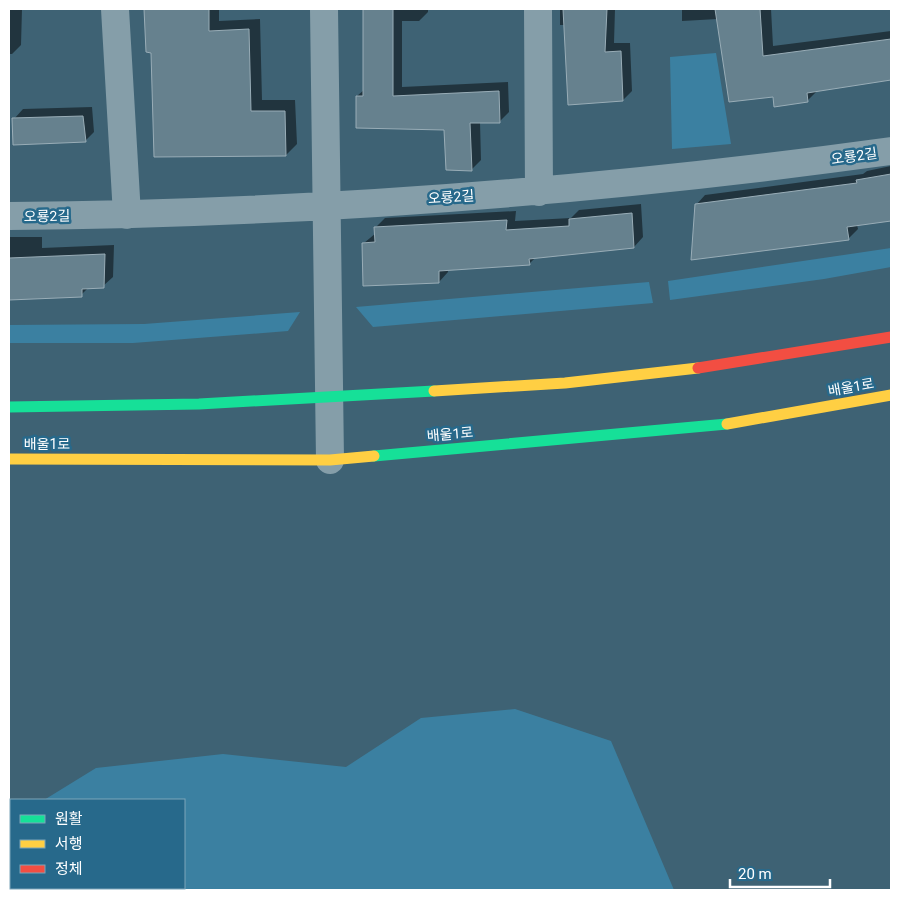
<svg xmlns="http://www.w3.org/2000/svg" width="900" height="899" font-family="Roboto,'Noto Sans KR',sans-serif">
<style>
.green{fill:#3b80a1}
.shadow{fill:#0007}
.building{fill:#66818e;stroke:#99adb7}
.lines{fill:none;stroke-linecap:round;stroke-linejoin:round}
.street{stroke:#859ea9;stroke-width:28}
.fast{stroke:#16e098;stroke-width:11}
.slow{stroke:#ffcf43;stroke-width:11}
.jam{stroke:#f24e42;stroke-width:11}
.labels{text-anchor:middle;stroke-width:5;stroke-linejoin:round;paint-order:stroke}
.street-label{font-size:14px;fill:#fff;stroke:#27698b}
</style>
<rect width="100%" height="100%" fill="#3e6274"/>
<!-- green -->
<path class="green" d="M 716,53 L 731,144 L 672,149 L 670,57 Z
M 891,248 L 891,267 L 824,279 L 670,300 L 668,281 Z
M 649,282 L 653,303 L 373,327 L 356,307 Z
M 300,312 L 288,331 L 133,343 L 9,343 L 9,325 L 144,324 Z
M 515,709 L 611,741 L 674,890 L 9,890 L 9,822 L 11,820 L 11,888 L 184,888 L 184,800 L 44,800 L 96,768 L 223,754 L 346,767 L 421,718 Z"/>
<!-- shadow -->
<path class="shadow" d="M 9,9 L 22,9 L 21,45 L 12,54 L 9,54 Z
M 146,9 L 219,9 L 219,21 L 260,19 L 262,100 L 295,100 L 297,144 L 286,155 L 155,156 L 152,52 L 147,51 Z
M 364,9 L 428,9 L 428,12 L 419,21 L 402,21 L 402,87 L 508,82 L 509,112 L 499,122 L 480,122 L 481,160 L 472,169 L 445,129 L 357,96 L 364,90 Z
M 560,9 L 615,9 L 614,43 L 630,43 L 632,91 L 623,100 L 566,25 L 560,25 Z
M 682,9 L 771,9 L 773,46 L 891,31 L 891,78 L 818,90 L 807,101 L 775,96 L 718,19 L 682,21 Z
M 92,107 L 94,132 L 85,141 L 14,119 L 23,109 Z
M 891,166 L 891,219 L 857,225 L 858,229 L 848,239 L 696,205 L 705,195 L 863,174 L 867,171 Z
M 641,204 L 643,237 L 634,247 L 536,257 L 529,264 L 448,270 L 448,272 L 439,282 L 364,243 L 376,233 L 376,227 L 385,218 L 516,211 L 515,221 L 571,218 L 579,210 Z
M 9,237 L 42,237 L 42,248 L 114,245 L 113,277 L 103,286 L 89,287 L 81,295 L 9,298 Z"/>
<!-- building -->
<path class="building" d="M 144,9 L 209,9 L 209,31 L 249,29 L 251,111 L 285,111 L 286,156 L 154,157 L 151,53 L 146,52 Z
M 363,9 L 393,9 L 393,96 L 499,91 L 500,123 L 470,123 L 472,171 L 446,170 L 444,130 L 356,128 L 356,96 L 363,96 Z
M 563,9 L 607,9 L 605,52 L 621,51 L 623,101 L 568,105 Z
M 715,9 L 760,9 L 763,56 L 891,39 L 891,80 L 807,93 L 808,102 L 774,107 L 773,97 L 729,102 Z
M 83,116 L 86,142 L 13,145 L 12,118 Z
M 891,174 L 891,221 L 847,227 L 849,240 L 691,260 L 695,204 L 857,183 L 856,180 Z
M 632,213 L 634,248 L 529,259 L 530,265 L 439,271 L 439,283 L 363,286 L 362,243 L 375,242 L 374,227 L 507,220 L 506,230 L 569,226 L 569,219 Z
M 105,254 L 104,288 L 82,289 L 82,297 L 9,300 L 9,258 Z"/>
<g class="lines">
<!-- street -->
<path class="street" d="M 115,9 L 127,215
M 324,9 L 330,460
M 538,9 L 539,192
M 9,216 C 304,214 599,191 891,151"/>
<!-- fast -->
<path class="fast" d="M 9,407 L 199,404 L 434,391
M 374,456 L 727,424"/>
<!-- slow -->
<path class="slow" d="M 434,391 L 565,383 L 698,368
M 727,424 L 891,395
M 9,459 L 330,460 L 374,456"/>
<!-- jam -->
<path class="jam" d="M 698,368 L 891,337"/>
</g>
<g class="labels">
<!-- street labels -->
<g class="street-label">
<text transform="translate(854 156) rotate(-8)" y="5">오룡2길</text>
<text transform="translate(451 197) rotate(-4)" y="5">오룡2길</text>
<text transform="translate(47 216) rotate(-1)" y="5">오룡2길</text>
<text transform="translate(851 387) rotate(-10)" y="5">배울1로</text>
<text transform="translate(450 434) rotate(-5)" y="5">배울1로</text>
<text x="47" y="449">배울1로</text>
</g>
</g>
<!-- border -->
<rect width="900" height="899" fill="none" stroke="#ffffff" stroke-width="20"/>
<!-- legend -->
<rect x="10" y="799" width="175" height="90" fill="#27698b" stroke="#7da5b9"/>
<rect x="20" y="815" width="25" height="8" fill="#16e098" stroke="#7da5b9"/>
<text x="55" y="824" font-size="15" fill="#ffffff">원활</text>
<rect x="20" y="840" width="25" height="8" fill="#ffcf43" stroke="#7da5b9"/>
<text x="55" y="849" font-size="15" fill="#ffffff">서행</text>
<rect x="20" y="865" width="25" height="8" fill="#f24e42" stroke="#7da5b9"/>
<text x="55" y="874" font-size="15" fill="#ffffff">정체</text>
<!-- scale -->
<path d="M730 879v8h100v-8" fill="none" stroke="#ffffff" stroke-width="2.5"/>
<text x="738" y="879" font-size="15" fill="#ffffff" stroke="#27698b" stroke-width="4" paint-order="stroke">20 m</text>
</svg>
